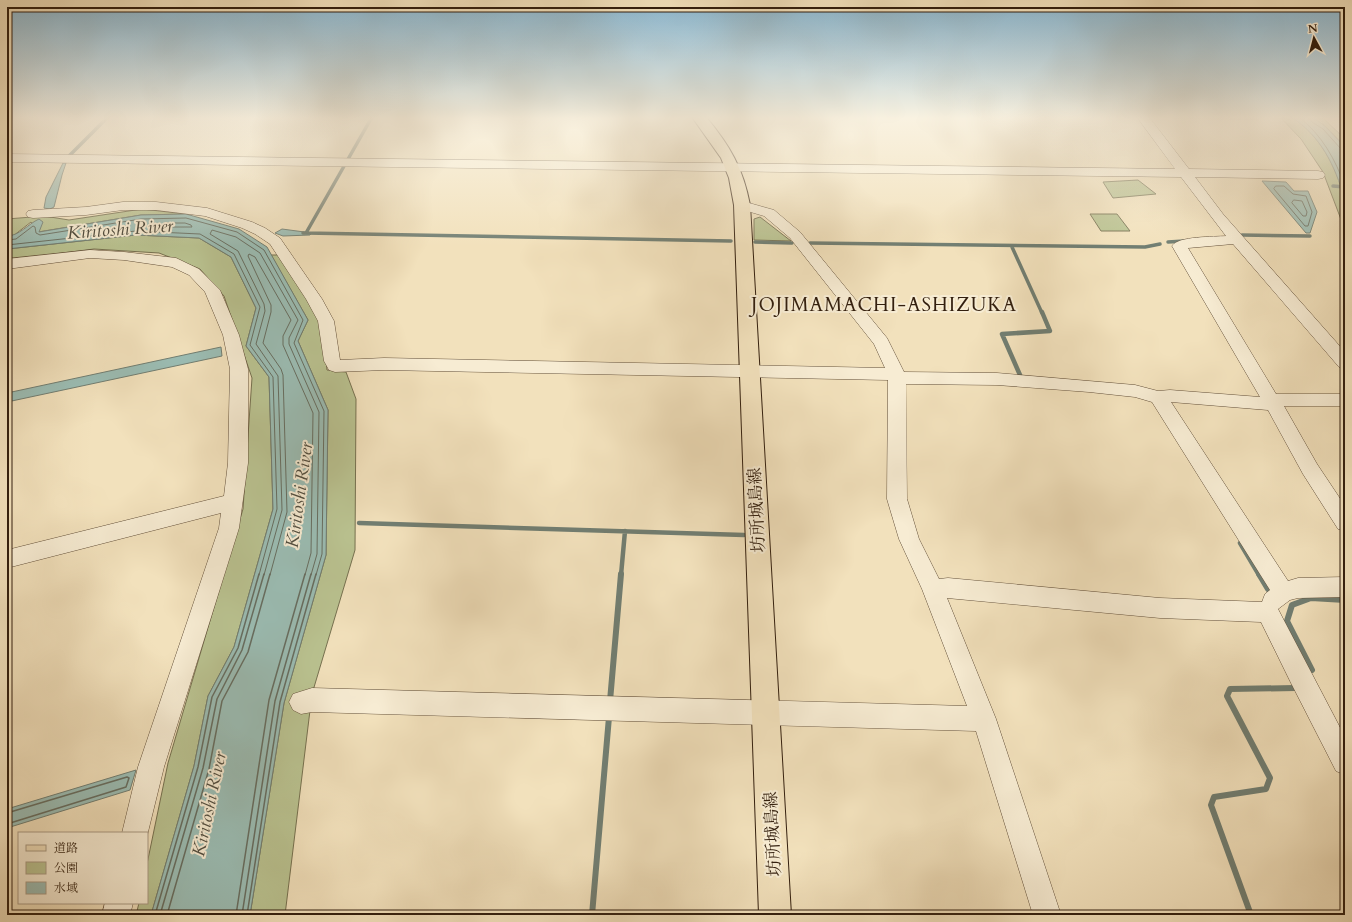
<svg xmlns="http://www.w3.org/2000/svg" width="1352" height="922" font-family="Cardo,'Noto Serif JP',serif">
<style>
.green{fill:#bac391;stroke:#767150}
.water{fill:#9bbdb4;stroke:#717e72}
.lines{fill:none;stroke-linecap:round;stroke-linejoin:round}
.shore-far1{stroke:#676e61;stroke-width:1}
.shore{stroke:#676e61;stroke-width:1.5}
.stream-far2{stroke:#717e72;stroke-width:3.5}
.stream-far1{stroke:#717e72;stroke-width:4.5}
.stream{stroke:#717e72;stroke-width:6}
.minor-casing{stroke:#63503a;stroke-width:1}
.major-casing{stroke:#331f0e;stroke-width:2}
.minor{fill:#f7ecd3;fill-rule:evenodd}
.major{fill:#f2e1bc;fill-rule:evenodd}
.labels{text-anchor:middle;stroke-width:4;stroke-linejoin:round;paint-order:stroke}
.street-label{font-size:17px;fill:#331f0e;stroke:#f7ecd3}
.water-label{font-size:18px;font-style:italic;fill:#524e40;stroke:#f7ecd3}
.quarter-label{font-size:19px;letter-spacing:1px;fill:#331f0e;stroke:#f7ecd3}
</style>
<rect width="100%" height="100%" fill="#f2e1bc"/>
<filter id="stains"><feTurbulence type="fractalNoise" baseFrequency=".005" numOctaves="4"/><feColorMatrix values="0 0 0 0 .2 0 0 0 0 .09 0 0 0 0 .02 0 0 0 .5 -.17"/></filter>
<radialGradient id="worn" r=".72"><stop offset=".6" stop-color="#630" stop-opacity="0"/><stop offset="1" stop-color="#630" stop-opacity=".3"/></radialGradient>
<!-- green -->
<path class="green" d="M 1280,117 C 1284,117 1289,116 1292,118 C 1315,128 1342,175 1345,199 C 1346,209 1345,220 1345,230 L 1323,172 L 1301,139 Z
M 1312,117 L 1321,117 L 1324,119 L 1345,139 L 1345,147 L 1325,126 Z
M 1138,180 L 1156,194 L 1113,198 L 1103,182 Z
M 142,209 L 186,214 L 141,215 L 38,232 L 31,222 L 13,236 L 7,236 L 7,219 L 44,216 L 69,220 Z
M 1090,214 L 1117,214 L 1130,231 L 1101,231 Z
M 760,217 L 791,241 L 754,240 L 754,219 Z
M 136,235 L 199,238 L 231,257 L 256,308 L 246,346 L 269,377 L 273,509 L 234,647 L 208,696 L 194,766 L 151,915 L 136,915 L 139,903 L 147,903 L 147,864 L 168,763 L 243,509 L 252,378 L 224,296 L 200,269 L 159,253 L 94,249 L 7,260 L 7,249 Z
M 271,255 L 279,255 L 322,323 L 327,370 L 346,372 L 356,399 L 355,550 L 312,694 L 285,915 L 250,915 L 284,703 L 326,555 L 328,410 L 298,341 L 308,320 Z"/>
<!-- water -->
<path class="water" d="M 1291,117 L 1312,117 L 1325,126 L 1345,147 L 1345,199 C 1334,165 1322,137 1291,117 Z
M 63,163 L 66,163 L 62,175 L 54,207 L 50,209 L 44,208 L 46,197 Z
M 1262,181 L 1286,182 L 1294,191 L 1308,191 L 1317,212 L 1310,233 L 1306,233 Z
M 186,214 L 239,229 L 267,247 L 308,320 L 298,341 L 328,410 L 326,555 L 284,703 L 250,915 L 151,915 L 194,766 L 208,696 L 234,647 L 273,509 L 269,377 L 246,346 L 256,308 L 231,257 L 199,238 L 136,235 L 7,249 L 7,236 C 19,236 28,224 39,219 L 43,222 L 39,232 L 141,215 Z
M 282,229 L 312,233 L 310,235 L 283,236 L 275,233 Z
M 221,347 L 222,356 L 7,402 L 7,393 Z
M 136,770 L 130,790 L 7,828 L 7,809 Z"/>
<g class="lines">
<!-- shore-far1 -->
<path class="shore-far1" d="M 1299,117 C 1322,135 1335,159 1345,186
M 1310,117 L 1312,122 L 1323,129 L 1341,149 L 1345,150
M 1276,186 L 1284,186 L 1293,194 L 1306,196 L 1312,212 L 1308,226 L 1305,226 L 1274,189 Z
M 1294,200 L 1302,201 L 1307,212 L 1306,216 L 1303,216 L 1292,203 Z
M 167,223 L 185,223 L 191,225 L 192,227 L 166,227 L 165,225 Z
M 7,240 L 16,239 L 33,226 L 35,227 L 36,233 L 40,235 L 141,219 L 186,218 L 237,232 L 264,250 L 303,320 L 294,343 L 324,411 L 322,554 L 316,575
M 7,245 L 136,231 L 200,234 L 234,254 L 260,307 L 250,345 L 273,377 L 277,509 L 259,575
M 264,575 L 282,510 L 278,376 L 256,344 L 265,311 L 264,304 L 238,251 L 210,234 L 212,230 L 236,237 L 260,253 L 298,320 L 289,338 L 289,344 L 319,412 L 317,554 L 311,575
M 270,575 L 287,512 L 283,375 L 281,369 L 263,343 L 271,312 L 271,305 L 248,256 L 249,254 L 255,257 L 291,320 L 283,336 L 283,345 L 313,413 L 311,553 L 305,575"/>
<!-- shore -->
<path class="shore" d="M 7,813 L 127,777 L 129,778 L 126,787 L 7,824
M 155,915 L 198,767 L 212,697 L 238,648 L 259,574
M 160,915 L 203,768 L 217,699 L 242,650 L 264,574
M 167,915 L 209,769 L 222,701 L 248,652 L 270,574
M 236,915 L 269,700 L 305,574
M 242,915 L 275,701 L 311,574
M 247,915 L 280,702 L 316,574"/>
<!-- stream-far2 -->
<path class="stream-far2" d="M 1177,117 L 1258,118
M 67,158 L 108,117
M 1333,186 L 1345,187
M 303,233 L 306,233 L 372,117
M 306,233 L 731,241
M 1242,235 L 1310,236
M 755,242 L 792,243
M 1168,242 L 1184,241
M 810,243 L 1145,247 L 1160,244
M 1012,247 L 1042,313"/>
<!-- stream-far1 -->
<path class="stream-far1" d="M 1020,375 L 1002,334 L 1050,331 L 1042,312
M 359,523 L 744,535
M 1240,543 L 1259,575
M 621,575 L 625,531"/>
<!-- stream -->
<path class="stream" d="M 1259,574 L 1268,589
M 1312,670 L 1287,621 L 1292,605 L 1311,598 L 1345,600
M 610,701 L 621,574
M 592,915 L 609,717
M 1251,915 L 1211,805 L 1214,797 L 1266,789 L 1270,778 L 1227,696 L 1230,689 L 1295,688"/>
<!-- minor casing -->
<g class="minor-casing">
<path id="minor" d="M 1137,117 L 1149,117 L 1189,169 L 1318,171 L 1323,172 L 1325,175 L 1323,178 L 1318,179 L 1195,177 L 1223,214 L 1345,352 L 1345,369 L 1339,367 L 1233,244 L 1188,248 L 1276,394 L 1345,394 L 1345,406 L 1284,406 L 1317,464 L 1345,506 L 1345,531 L 1338,529 L 1303,474 L 1268,410 L 1171,402 L 1288,581 L 1298,578 L 1345,577 L 1345,597 L 1298,598 L 1290,600 L 1278,609 L 1345,737 L 1345,775 L 1336,771 L 1291,683 L 1261,622 L 1160,618 L 947,598 L 996,719 L 1061,915 L 1033,915 L 976,731 L 312,712 L 301,714 L 293,710 L 289,702 L 293,694 L 312,688 L 967,706 L 922,589 L 899,539 L 887,499 L 888,380 L 384,370 L 335,372 L 329,370 L 324,361 L 318,321 L 306,299 L 270,244 L 255,234 L 242,228 L 205,216 L 156,210 L 123,210 L 86,215 L 33,218 L 28,217 L 26,214 L 28,211 L 33,210 L 86,207 L 123,202 L 156,202 L 207,208 L 252,222 L 265,228 L 280,238 L 322,299 L 334,321 L 340,360 L 384,358 L 885,368 L 874,344 L 790,238 L 764,216 L 737,208 L 735,205 L 737,202 L 742,201 L 774,210 L 800,232 L 887,338 L 904,372 L 997,373 L 1135,385 L 1158,391 L 1170,390 L 1260,397 L 1172,246 C 1178,236 1214,237 1226,236 L 1181,177 L 7,162 L 7,154 L 1175,169 ZM 906,384 L 997,385 L 1089,392 L 1135,397 L 1152,402 L 1270,590 L 1265,594 L 1262,602 L 1160,598 L 948,578 L 939,579 L 919,539 L 907,499 Z
M 90,250 L 124,252 L 176,258 L 199,269 L 220,290 L 239,335 L 248,369 L 248,463 L 239,528 L 164,767 L 147,836 L 147,833 L 122,833 L 138,767 L 219,528 L 221,513 L 7,568 L 7,550 L 224,496 L 228,463 L 230,369 L 223,335 L 205,292 L 189,275 L 172,267 L 124,260 L 90,258 L 7,269 L 7,259 Z
M 105,903 L 133,903 L 130,915 L 102,915 Z"/>
</g>
<!-- major casing -->
<g class="major-casing">
<path id="major" d="M 692,117 L 706,117 C 730,146 743,168 750,205 L 791,915 L 759,915 L 734,205 L 729,178 L 721,158 Z"/>
</g>
<!-- minor -->
<use href="#minor" class="minor"/>
<!-- major -->
<use href="#major" class="major"/>
</g>
<!-- sky -->
<linearGradient id="sky" x2="0" y2="1"><stop stop-color="#89b8d3"/><stop offset="0.48" stop-color="#f9f2e1"/><stop offset="1" stop-color="#f9f2e1" stop-opacity="0"/></linearGradient>
<rect width="1352" height="246" fill="url(#sky)"/>
<g class="labels">
<!-- street labels -->
<g class="street-label">
<text transform="translate(756 510) rotate(-93)" y="6">坊所城島線</text>
<text transform="translate(772 834) rotate(-93)" y="6">坊所城島線</text>
</g>
<!-- water labels -->
<g class="water-label">
<text transform="translate(120 229) rotate(-4)" y="6">Kiritoshi River</text>
<text transform="translate(299 495) rotate(-82)" y="6">Kiritoshi River</text>
<text transform="translate(209 804) rotate(-78)" y="6">Kiritoshi River</text>
</g>
<!-- quarter labels -->
<g class="quarter-label">
<text x="884" y="311">JOJIMAMACHI-ASHIZUKA</text>
</g>
</g>
<!-- margin -->
<rect width="1352" height="922" fill="none" stroke="#f2e1bc" stroke-width="24"/>
<rect x="8" y="8" width="1336" height="906" fill="none" stroke="#331f0e" stroke-width="2"/>
<rect x="12" y="12" width="1328" height="898" fill="none" stroke="#331f0e"/>
<!-- legend -->
<rect x="18" y="832" width="130" height="72" fill="#f7ecd3" stroke="#a99a84"/>
<rect x="26" y="845" width="20" height="6" fill="#f2e1bc" stroke="#a99a84"/>
<text x="54" y="852" font-size="12" fill="#331f0e">道路</text>
<rect x="26" y="862" width="20" height="12" fill="#bac391" stroke="#a99a84"/>
<text x="54" y="872" font-size="12" fill="#331f0e">公園</text>
<rect x="26" y="882" width="20" height="12" fill="#9bbdb4" stroke="#a99a84"/>
<text x="54" y="892" font-size="12" fill="#331f0e">水域</text>
<!-- north arrow -->
<g transform="translate(1314 38) rotate(353)" stroke="#f7ecd3" stroke-width="3" paint-order="stroke">
<path d="M0-3L7 15L0 10L-7 15Z" fill="#331f0e"/>
<text y="-6" font-size="11" font-weight="bold" text-anchor="middle" fill="#331f0e">N</text>
</g>
<rect width="100%" height="100%" filter="url(#stains)"/>
<rect width="100%" height="100%" fill="url(#worn)"/>
</svg>
